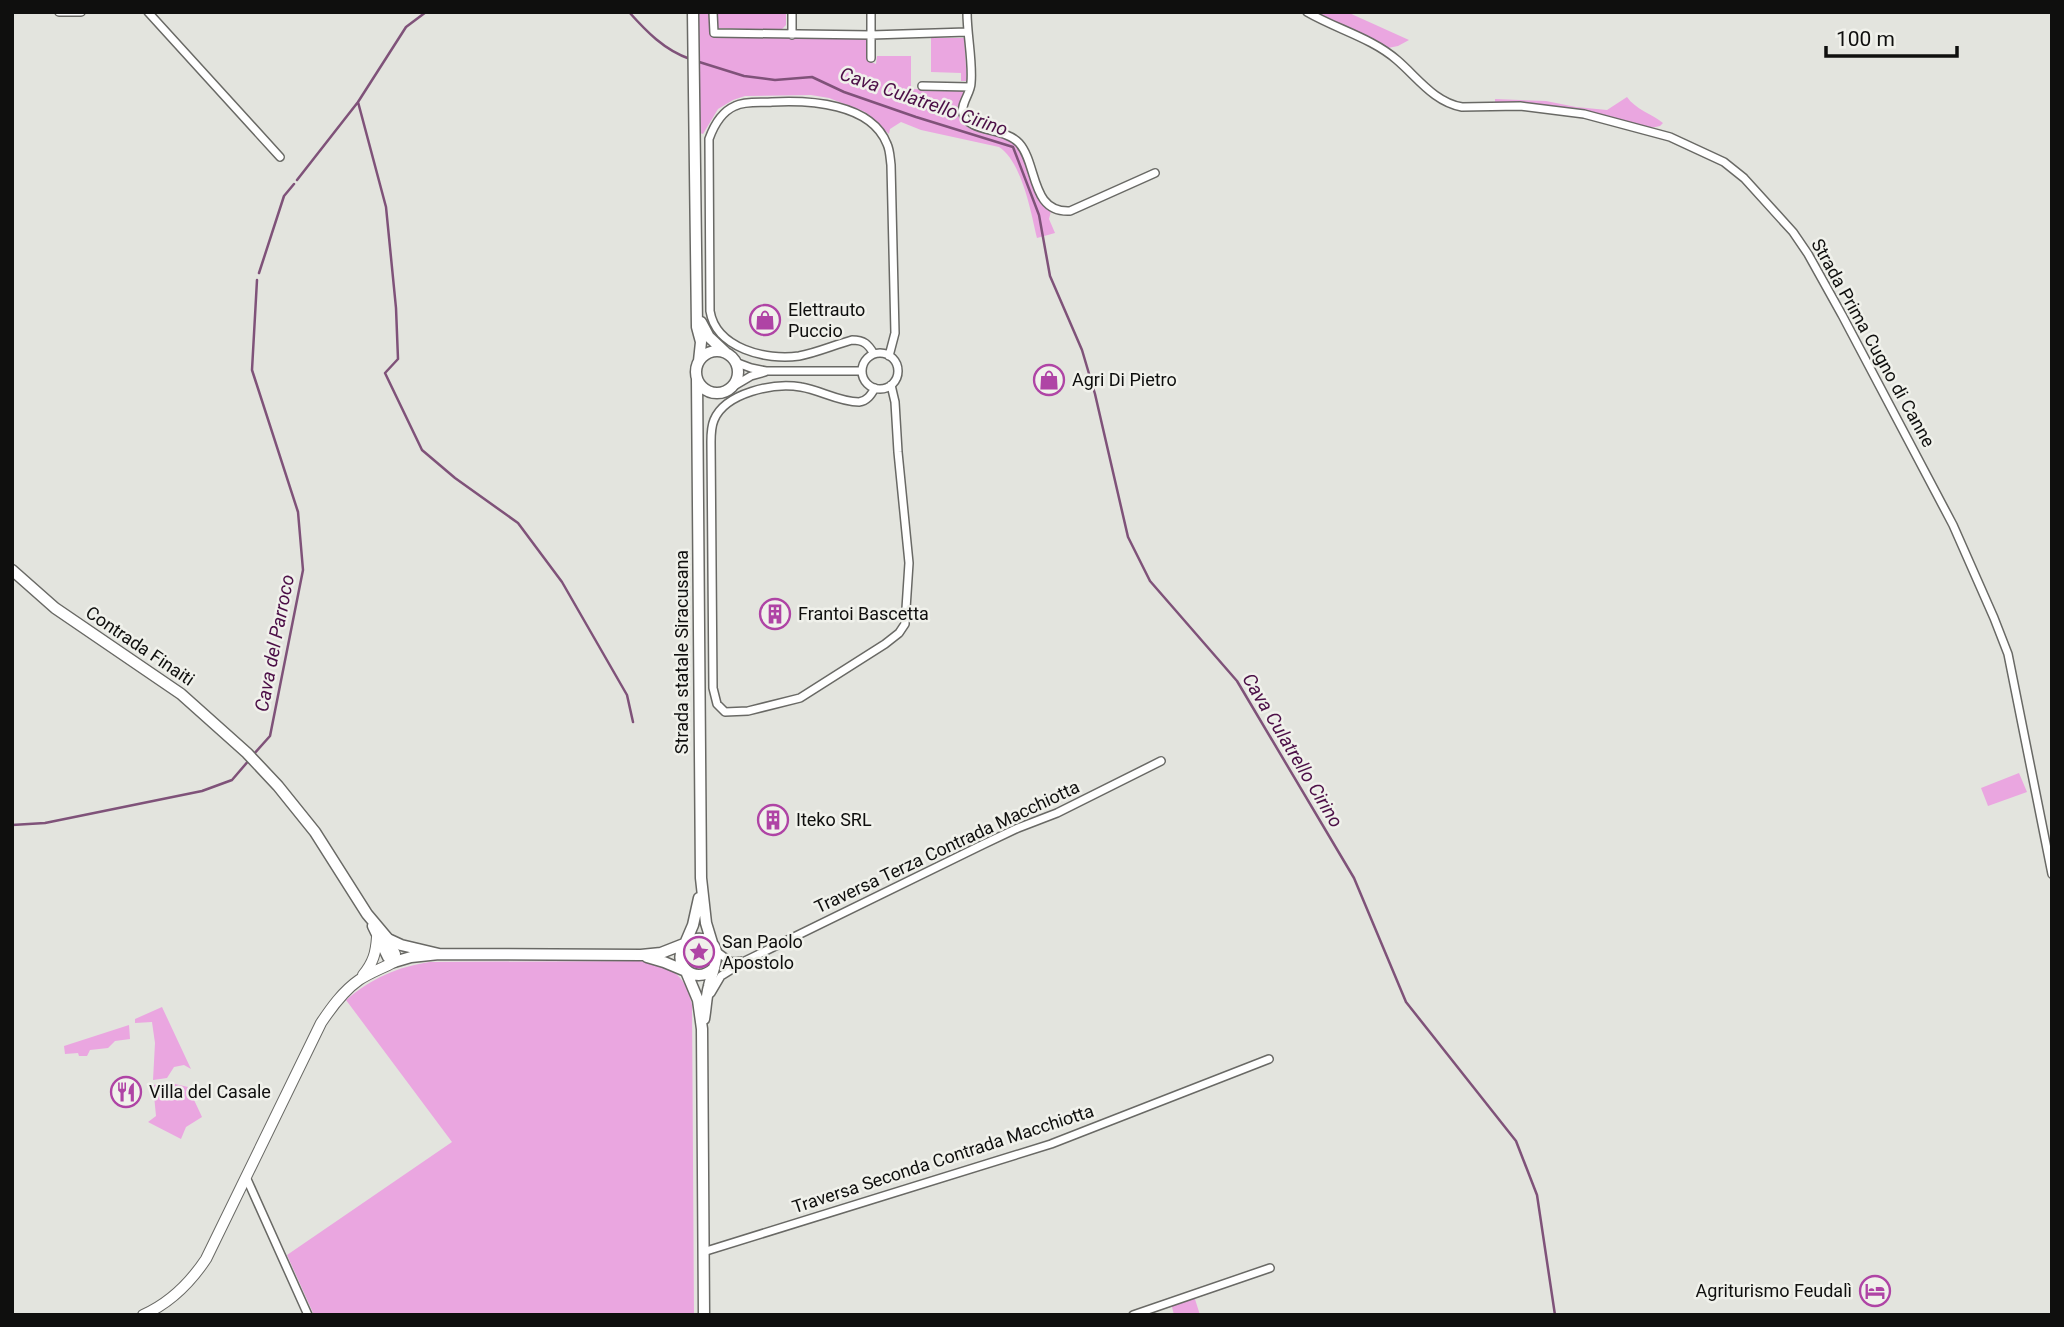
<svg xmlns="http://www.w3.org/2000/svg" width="2064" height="1327" font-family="Roboto,sans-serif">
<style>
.green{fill:#eaa6e0}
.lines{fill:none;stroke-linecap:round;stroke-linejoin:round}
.stream{stroke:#7f5279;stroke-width:2.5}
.minor-casing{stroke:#696965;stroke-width:10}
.tertiary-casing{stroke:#696965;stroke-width:12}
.secondary-casing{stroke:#696965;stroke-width:13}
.minor{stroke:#fff;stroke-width:7}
.tertiary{stroke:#fff;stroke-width:10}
.secondary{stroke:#fff;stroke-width:10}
.labels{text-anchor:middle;stroke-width:5;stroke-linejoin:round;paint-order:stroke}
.poi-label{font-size:18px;fill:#0f0f0e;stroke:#f0f1eb;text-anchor:start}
.street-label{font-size:18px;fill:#0f0f0e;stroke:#f0f1eb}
.water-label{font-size:19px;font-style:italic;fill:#4c0f47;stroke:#f0f1eb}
</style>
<rect width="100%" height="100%" fill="#e3e4de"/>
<!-- green -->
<path class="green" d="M 698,12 L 711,12 L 712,37 L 867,38 L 866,57 L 871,62 L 876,64 L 877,56 L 911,56 L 911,89 L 966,90 L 959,112 L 965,123 C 979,128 999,131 1012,140 C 1033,156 1029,193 1051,211 L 1049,219 L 1055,233 L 1037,238 C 1031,212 1022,162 999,147 L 921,130 L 901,122 L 890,129 L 889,134 L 865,112 L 829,98 L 811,95 L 745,96 L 733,100 L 718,109 L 703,134 L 700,133 Z
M 718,12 L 786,12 L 786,25 L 781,30 L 718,28 Z
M 1314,12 L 1347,12 L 1409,40 L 1398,46 L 1388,48 Z
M 931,38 L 964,38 L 967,81 L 961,81 L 961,73 L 931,72 Z
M 1627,97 C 1635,109 1652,114 1663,123 L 1660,126 C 1640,132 1604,114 1582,110 C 1553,105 1524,103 1495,102 L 1495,99 L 1546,101 L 1576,107 L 1607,110 Z
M 2019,773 L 2027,792 L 1988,806 L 1981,788 Z
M687 957a12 12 0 1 1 24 0a12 12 0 1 1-24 0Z
M 640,961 C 670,967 685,972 692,1005 L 694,1315 L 314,1315 L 287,1255 L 452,1142 L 346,1000 C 372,978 397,967 430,962 Z
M 162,1007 L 191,1069 L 184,1065 L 174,1067 L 167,1078 L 153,1080 L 155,1043 L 152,1022 L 135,1023 L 135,1019 Z
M 129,1025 L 130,1039 L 115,1041 L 108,1048 L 90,1050 L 87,1056 L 79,1056 L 78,1053 L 65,1054 L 64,1046 Z
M 171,1083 L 188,1087 L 202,1117 L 186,1127 L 181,1139 L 148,1122 L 156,1116 L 153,1085 Z
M 1194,1296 L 1200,1315 L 1174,1315 L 1171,1303 Z"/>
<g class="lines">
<!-- stream -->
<path class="stream" d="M 629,12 C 646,31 664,50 690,59
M 696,61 L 744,76 L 775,80 L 812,77 L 844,92 L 916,117 L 1013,147 L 1039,215 L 1050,276 L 1082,350 L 1095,394 L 1128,537 L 1150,581 L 1237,681 L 1354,878 L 1406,1002 L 1516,1141 L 1537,1195 L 1555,1315
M 358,102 L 386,207 L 396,308 L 398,359 L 385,373 L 422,450 L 455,478 L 518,523 L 562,582 L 627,695 L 633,722
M 297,180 L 358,102 L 406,27 L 426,12
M 259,273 L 284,196 L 294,184
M 254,754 L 270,736 L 303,570 L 298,512 L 252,370 L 257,280
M 12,825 L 45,823 L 202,791 L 232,780 L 250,759"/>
<!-- minor casing -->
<g class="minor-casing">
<path id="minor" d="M 59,12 L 81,12
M 148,12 L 280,157
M 713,12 L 714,33 L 871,35 L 967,32
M 792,12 L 792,35
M 871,12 L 871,58
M 967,12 C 967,35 973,62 971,83 C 971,93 960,104 963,114 C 968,132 1006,128 1019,143 C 1038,164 1030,213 1070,211 L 1155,173
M 1307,12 C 1336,29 1372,38 1397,60 C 1418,78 1434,102 1462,107 L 1520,106 L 1584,114 L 1670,137 L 1724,162 L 1744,178 L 1793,232 L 1808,254 L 1842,315 L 1953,525 L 1994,618 L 2008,654 L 2052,874
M 922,86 L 970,87
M862 371a18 18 0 1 1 36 0a18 18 0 1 1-36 0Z
M 874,354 C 868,344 864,340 852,340 C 834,345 816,353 799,356 C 766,361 716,348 710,311 L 709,139 C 714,125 721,112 735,106 C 745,101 761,103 772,102 C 809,100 871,103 887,144 C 890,150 890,158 891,165 L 895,333 L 889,356
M 735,362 L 751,368 L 766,371 L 862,371
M 875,388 C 871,395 867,401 859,402 C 839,402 820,390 801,387 C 774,382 725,393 714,420 C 711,427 711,434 711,442 L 713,688 L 717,704 L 725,712 L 748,711 L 800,698 L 885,644 L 899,633 L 905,624 L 909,563 L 898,452 L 895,402 L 891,385
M 729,389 L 751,376 L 765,372
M 716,951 L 731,962 L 740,961
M 711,993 L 721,976 L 745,961 L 982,845 L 1018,828 L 1057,813 L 1161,761
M 246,1177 L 308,1315
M 703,1252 L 1051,1144 L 1269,1059
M 1133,1315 L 1270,1268"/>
</g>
<!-- tertiary casing -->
<g class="tertiary-casing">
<path id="tertiary" d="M 363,975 C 373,963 376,953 377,937
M 143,1315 C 170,1303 190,1283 206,1259 L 321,1023 C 331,1008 343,991 359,980 C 369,973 383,968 394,962 L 395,954 L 388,939"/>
</g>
<!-- secondary casing -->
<g class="secondary-casing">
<path id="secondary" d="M 693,12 L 697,327 L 701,342 L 699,361
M 701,322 L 709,337 L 726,353
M696 372a21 21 0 1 1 42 0a21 21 0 1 1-42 0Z
M 697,379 L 701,878 L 706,923 L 713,946
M 12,570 L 55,608 L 181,694 L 247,753 L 278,786 L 315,832 L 367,914 L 388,939 L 401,945 L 439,954
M 373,926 L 388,957 L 394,962 L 411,957 L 439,954 L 641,955 L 661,953 L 689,942
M 684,946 L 693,925 L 699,898
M 647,957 L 664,962 L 688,972
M 685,969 L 698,1000 L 702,1029 L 704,1315
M 704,1019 C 706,1008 706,997 709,986 C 712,971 727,944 702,939 C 697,938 691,940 687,944 C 668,960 694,988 714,968"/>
</g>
<!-- minor -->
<use href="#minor" class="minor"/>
<!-- tertiary -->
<use href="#tertiary" class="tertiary"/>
<!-- secondary -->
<use href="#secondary" class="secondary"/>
</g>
<!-- icons -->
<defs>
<g id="shop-ring" transform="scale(1.575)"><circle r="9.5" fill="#f0f1eb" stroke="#af44a5" stroke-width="1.5"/><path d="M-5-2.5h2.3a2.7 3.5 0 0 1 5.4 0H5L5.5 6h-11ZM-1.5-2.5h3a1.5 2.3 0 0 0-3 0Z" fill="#af44a5"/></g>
<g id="building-ring" transform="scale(1.575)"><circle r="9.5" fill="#f0f1eb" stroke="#af44a5" stroke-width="1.5"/><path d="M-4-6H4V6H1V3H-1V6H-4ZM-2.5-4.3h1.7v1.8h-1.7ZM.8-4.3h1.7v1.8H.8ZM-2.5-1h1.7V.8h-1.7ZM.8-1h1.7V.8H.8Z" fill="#af44a5"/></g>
<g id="sight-ring" transform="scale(1.575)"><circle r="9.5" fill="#f0f1eb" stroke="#af44a5" stroke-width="1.5"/><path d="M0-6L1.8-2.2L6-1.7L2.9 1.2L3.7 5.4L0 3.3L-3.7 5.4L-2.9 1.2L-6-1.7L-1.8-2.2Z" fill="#af44a5"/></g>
<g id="restaurant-ring" transform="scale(1.575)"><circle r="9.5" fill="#f0f1eb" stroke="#af44a5" stroke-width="1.5"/><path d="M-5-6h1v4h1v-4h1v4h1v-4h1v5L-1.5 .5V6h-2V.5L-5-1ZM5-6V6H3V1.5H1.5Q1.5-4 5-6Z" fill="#af44a5"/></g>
<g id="hotel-ring" transform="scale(1.575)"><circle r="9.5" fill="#f0f1eb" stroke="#af44a5" stroke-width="1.5"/><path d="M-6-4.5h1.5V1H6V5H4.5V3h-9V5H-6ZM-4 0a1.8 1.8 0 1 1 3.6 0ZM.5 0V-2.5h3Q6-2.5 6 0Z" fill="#af44a5"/></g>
</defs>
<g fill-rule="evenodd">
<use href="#shop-ring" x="765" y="320"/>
<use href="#shop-ring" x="1049" y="380"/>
<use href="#building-ring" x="775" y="614"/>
<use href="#building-ring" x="773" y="820"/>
<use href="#sight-ring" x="699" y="952"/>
<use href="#restaurant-ring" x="126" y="1092"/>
<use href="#hotel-ring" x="1875" y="1291"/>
</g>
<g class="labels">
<!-- poi labels -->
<g class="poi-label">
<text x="788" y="316">Elettrauto<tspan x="788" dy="21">Puccio</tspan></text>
<text x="1072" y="386">Agri Di Pietro</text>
<text x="798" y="620">Frantoi Bascetta</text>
<text x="796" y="826">Iteko SRL</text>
<text x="722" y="948">San Paolo<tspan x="722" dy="21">Apostolo</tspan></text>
<text x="149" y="1098">Villa del Casale</text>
<text x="1852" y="1297" text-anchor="end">Agriturismo Feudalì</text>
</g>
<!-- street labels -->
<g class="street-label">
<text transform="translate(1873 343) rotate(61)" y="6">Strada Prima Cugno di Canne</text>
<text transform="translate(140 646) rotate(34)" y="6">Contrada Finaiti</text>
<text transform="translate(682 652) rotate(-90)" y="6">Strada statale Siracusana</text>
<text transform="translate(947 847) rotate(-25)" y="6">Traversa Terza Contrada Macchiotta</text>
<text transform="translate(943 1159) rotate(-18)" y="6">Traversa Seconda Contrada Macchiotta</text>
</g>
<!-- water labels -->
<g class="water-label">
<text transform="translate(924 101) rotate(19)" y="7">Cava Culatrello Cirino</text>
<text transform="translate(274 643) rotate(-79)" y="7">Cava del Parroco</text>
<text transform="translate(1293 750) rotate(59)" y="7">Cava Culatrello Cirino</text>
</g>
</g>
<!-- border -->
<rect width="2064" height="1327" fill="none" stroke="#0f0f0e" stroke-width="28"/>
<!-- scale -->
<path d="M1826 46v10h131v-10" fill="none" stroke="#0f0f0e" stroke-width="3.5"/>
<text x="1836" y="46" font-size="21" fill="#0f0f0e" stroke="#f0f1eb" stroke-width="5" paint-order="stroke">100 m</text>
</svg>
